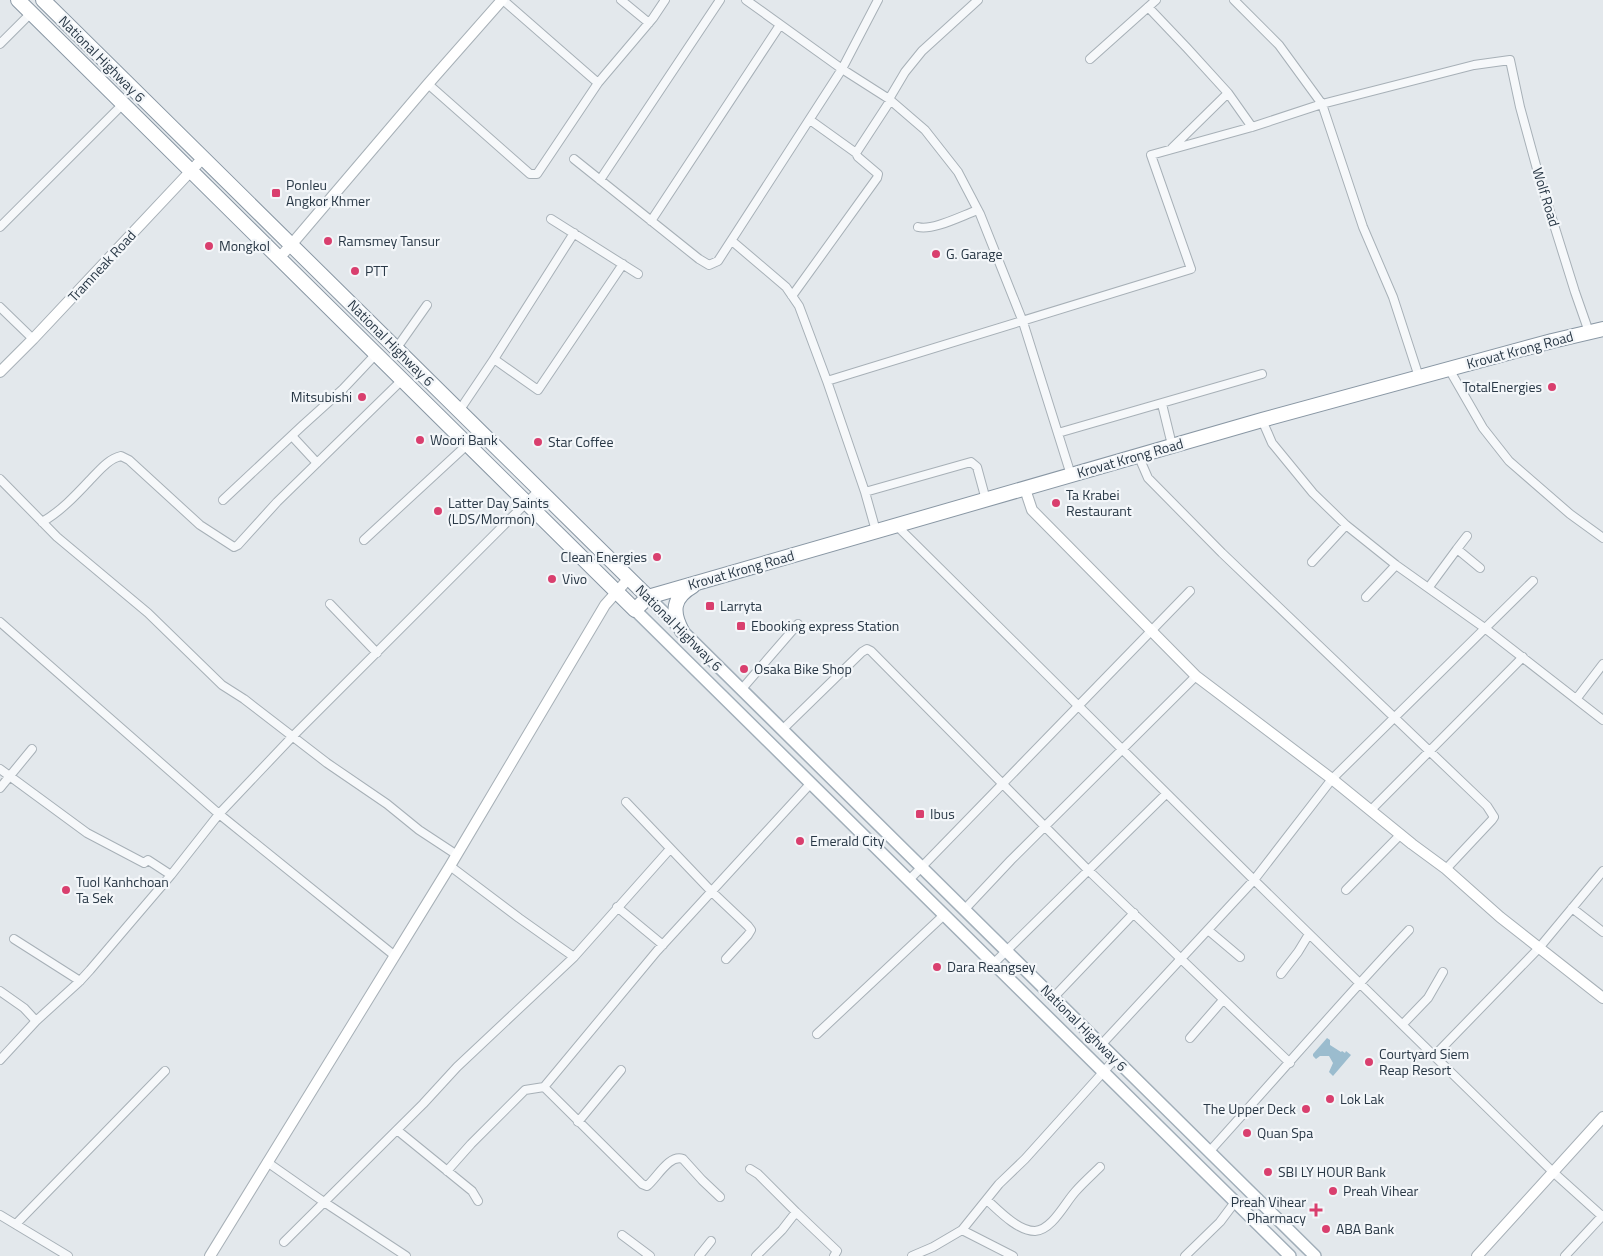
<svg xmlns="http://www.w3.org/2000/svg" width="1603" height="1256" font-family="'Titillium Web',sans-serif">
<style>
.water{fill:#9bbcce}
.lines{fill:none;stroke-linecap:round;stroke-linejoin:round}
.street-casing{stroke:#a7b0b7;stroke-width:10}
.secondary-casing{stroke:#a7b0b7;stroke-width:12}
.primary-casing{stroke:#a1aeb9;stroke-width:14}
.highway-casing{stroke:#8997a4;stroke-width:16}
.street{stroke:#f6f8fa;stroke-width:8}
.secondary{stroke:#fff;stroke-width:10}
.primary{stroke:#fff;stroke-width:11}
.highway{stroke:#fff;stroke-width:14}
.poi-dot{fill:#d93f6e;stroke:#f3f6f9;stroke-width:2}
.labels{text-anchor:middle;stroke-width:4.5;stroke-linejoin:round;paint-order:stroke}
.street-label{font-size:14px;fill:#293846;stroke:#f3f6f9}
.poi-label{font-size:14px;fill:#293846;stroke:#f3f6f9;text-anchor:start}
</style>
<rect width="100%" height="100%" fill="#e3e8ec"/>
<!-- water -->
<path class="water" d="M 1327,1038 L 1330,1040 L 1330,1045 L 1341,1052 L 1342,1051 L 1345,1053 L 1346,1051 L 1351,1055 L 1333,1076 L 1329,1072 L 1333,1063 L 1329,1056 L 1320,1056 L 1316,1059 L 1313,1056 L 1313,1054 Z"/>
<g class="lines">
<!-- street casing -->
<g class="street-casing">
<path id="street" d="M 503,0 L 598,83
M 621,0 L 649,23
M 746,0 L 842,69 L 889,99 L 925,130 L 958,172 L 980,214 L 1023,322 L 1071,475
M 1234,0 L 1279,45 L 1322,104 L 1363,227 L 1393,297 L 1419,377
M 1148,7 L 1187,48 L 1228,93 L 1252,127
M 0,44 L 31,13
M 1090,59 L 1156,0
M 428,84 L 530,174 L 537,174 L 598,83 L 653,18 L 665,0
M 889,99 L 905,72 L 922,51 L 978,0
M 810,120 L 856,153
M 1172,148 L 1228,93
M 574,159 L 699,259 L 709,265 L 718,261 L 842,69 L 878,0
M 600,180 L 720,0
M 551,219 L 638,274
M 651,221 L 780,25
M 0,227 L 123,104
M 918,227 C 933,231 963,215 978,210
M 732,241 L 786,287 L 799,306 L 827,381 L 865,492 L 876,531
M 792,296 L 877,178 L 878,174 L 858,157 L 856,153 L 890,101
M 0,307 L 33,339
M 396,349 L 427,305
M 494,359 L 538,390 L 623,264
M 1449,369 L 1483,428 L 1509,461 L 1570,514 L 1603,538
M 827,381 L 1191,269 L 1151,155 L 1252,127 L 1322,104 L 1474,65 L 1510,60 L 1520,107 L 1540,180 L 1575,292 L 1589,332
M 1162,404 L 1172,445
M 459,411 L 494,359 L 574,233
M 1262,420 L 1272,443 L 1313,493 L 1346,525 L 1396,565 L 1486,629 L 1603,720
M 1058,433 L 1262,374
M 292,436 L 317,463
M 1138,455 L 1148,478 L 1222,553 L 1487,806 L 1494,817 L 1492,820 L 1446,869
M 0,479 L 57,537 L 148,613 L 222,685 L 244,699 L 327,763 L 387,804 L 419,830 L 457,855
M 865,492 L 971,462 L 977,467 L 986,500
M 223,500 L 302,426 L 343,389 L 376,354
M 42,522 C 60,512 76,495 90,480 C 99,471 108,459 121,456 L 129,460 L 200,525 L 234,547 L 238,545 L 277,502 L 402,380
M 896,525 L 1254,880 L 1553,1172 L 1603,1217
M 364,540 L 468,444
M 1457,549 L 1467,536
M 1312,562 L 1346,525
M 1429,587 L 1457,549 L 1480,568
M 1366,597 L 1396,565
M 330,604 L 377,653
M 0,622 L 219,814 L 395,956
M 741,690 L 798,624
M 1577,698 L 1603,664
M 782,730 L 862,652 L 867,649 L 871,651 L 1088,870 L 1290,1063
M 0,769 L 87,833 L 144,863 L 148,860 L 171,875
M 0,788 L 32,749
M 626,802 L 712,892 L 748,926 L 751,930 L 748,935 L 726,959
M 1371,810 L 1523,657
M 450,866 L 519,918 L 574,957
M 909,880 L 1190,591
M 1346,890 L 1401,834
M 617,907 L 663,945
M 1572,908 L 1603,932
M 964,910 L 1011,860 L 1196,676
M 1208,930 L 1240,957
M 14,939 L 80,981
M 993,964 L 1166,794
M 1281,974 L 1298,952 L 1309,934
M 0,991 L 24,1008 L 36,1021
M 1053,998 L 1134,913
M 1403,1024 L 1428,998 L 1443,972
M 817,1034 L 944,915
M 1190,1038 L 1223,1000
M 1101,1045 L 1254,880 L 1332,779 L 1533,581
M 1435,1055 L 1539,948 L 1603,871
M 0,1060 L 36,1021 L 80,981 L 90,970 L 171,875 L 219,814 L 293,736 L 539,490
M 544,1087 L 657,951 L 811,783
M 578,1122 L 621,1070
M 397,1130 L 472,1191 L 478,1201
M 1209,1152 C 1276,1078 1341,1002 1409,930
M 267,1162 L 324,1202 L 406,1256
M 750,1169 L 758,1174 L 796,1212 L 782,1230 L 756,1256
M 447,1171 L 471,1144 L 525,1090 L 544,1087 L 642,1184 L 647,1186 C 657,1178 669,1154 683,1159 L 702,1180 L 720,1197
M 987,1200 C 999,1211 1018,1231 1035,1231 C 1052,1230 1065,1203 1075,1192 C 1083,1183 1092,1175 1100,1167
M 796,1212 L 837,1251 L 834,1256
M 0,1215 L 68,1256
M 16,1224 L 165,1071
M 962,1230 L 1013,1256
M 622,1235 L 650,1256
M 284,1242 L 423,1104 L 457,1067 L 574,957 L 670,849
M 699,1256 L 711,1241
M 912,1256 L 933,1247 L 962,1230 L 999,1184 L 1025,1159 L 1115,1059
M 1185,1256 L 1220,1222 L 1235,1202
M 1565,1256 L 1603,1215"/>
</g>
<!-- secondary casing -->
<g class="secondary-casing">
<path id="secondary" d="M 279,258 L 291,245 L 428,84 L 502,0
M 0,372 L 33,339 L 203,158
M 1025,489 L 1032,510 L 1196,676 L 1332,779 L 1412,844 L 1446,869 L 1500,917 L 1603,998
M 210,1256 L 450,866 L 605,605 L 629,578
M 1477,1256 L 1603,1117"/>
</g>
<!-- primary casing -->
<g class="primary-casing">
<path id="primary" d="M 648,597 L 1315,1256
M 635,610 L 1290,1256"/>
</g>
<!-- highway casing -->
<g class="highway-casing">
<path id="highway" d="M 18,0 L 635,610 L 648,597 L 1262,420 L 1552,341 L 1603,329
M 43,0 L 648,597
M 682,631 C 672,612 672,598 693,586"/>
</g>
<!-- street -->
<use href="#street" class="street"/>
<!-- secondary -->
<use href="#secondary" class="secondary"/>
<!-- primary -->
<use href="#primary" class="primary"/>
<!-- highway -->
<use href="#highway" class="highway"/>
</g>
<!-- markers -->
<g class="poi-dot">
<rect x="271" y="188" width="10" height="10" rx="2.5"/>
<circle cx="328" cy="241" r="5"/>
<circle cx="209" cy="246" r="5"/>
<circle cx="936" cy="254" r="5"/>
<circle cx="355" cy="271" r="5"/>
<circle cx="1552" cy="387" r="5"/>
<circle cx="362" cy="397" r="5"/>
<circle cx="420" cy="440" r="5"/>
<circle cx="538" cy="442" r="5"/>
<circle cx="1056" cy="503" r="5"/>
<circle cx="438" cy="511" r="5"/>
<circle cx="657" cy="557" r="5"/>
<circle cx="552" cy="579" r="5"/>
<rect x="705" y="601" width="10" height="10" rx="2.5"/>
<rect x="736" y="621" width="10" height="10" rx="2.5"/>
<circle cx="744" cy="669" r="5"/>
<rect x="915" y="809" width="10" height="10" rx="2.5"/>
<circle cx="800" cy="841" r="5"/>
<circle cx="66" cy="890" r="5"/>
<circle cx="937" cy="967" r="5"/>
<circle cx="1369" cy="1062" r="5"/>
<circle cx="1330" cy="1099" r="5"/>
<circle cx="1306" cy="1109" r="5"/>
<circle cx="1247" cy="1133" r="5"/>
<circle cx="1268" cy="1172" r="5"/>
<circle cx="1333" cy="1191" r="5"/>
<path d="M1313.5 1202.5h5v5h5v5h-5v5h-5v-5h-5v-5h5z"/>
<circle cx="1326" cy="1229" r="5"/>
</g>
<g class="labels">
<!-- street labels -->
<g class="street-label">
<text transform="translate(102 59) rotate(45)" y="5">National Highway 6</text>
<text transform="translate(1546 197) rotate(73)" y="5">Wolf Road</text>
<text transform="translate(102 266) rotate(-47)" y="5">Tramneak Road</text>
<text transform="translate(391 343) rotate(45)" y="5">National Highway 6</text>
<text transform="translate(1520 350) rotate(-15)" y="5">Krovat Krong Road</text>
<text transform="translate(1130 458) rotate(-16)" y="5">Krovat Krong Road</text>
<text transform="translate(741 570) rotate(-16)" y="5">Krovat Krong Road</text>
<text transform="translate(679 628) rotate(45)" y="5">National Highway 6</text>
<text transform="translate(1084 1028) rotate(45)" y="5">National Highway 6</text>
</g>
<!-- poi labels -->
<g class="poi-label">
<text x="286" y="190">Ponleu<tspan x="286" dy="16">Angkor Khmer</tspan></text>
<text x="338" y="246">Ramsmey Tansur</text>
<text x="219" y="251">Mongkol</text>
<text x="946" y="259">G. Garage</text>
<text x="365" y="276">PTT</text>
<text x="1542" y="392" text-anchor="end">TotalEnergies</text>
<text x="352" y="402" text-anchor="end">Mitsubishi</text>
<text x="430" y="445">Woori Bank</text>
<text x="548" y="447">Star Coffee</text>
<text x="1066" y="500">Ta Krabei<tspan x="1066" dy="16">Restaurant</tspan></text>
<text x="448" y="508">Latter Day Saints<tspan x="448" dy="16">(LDS/Mormon)</tspan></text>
<text x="647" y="562" text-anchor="end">Clean Energies</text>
<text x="562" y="584">Vivo</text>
<text x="720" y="611">Larryta</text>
<text x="751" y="631">Ebooking express Station</text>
<text x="754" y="674">Osaka Bike Shop</text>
<text x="930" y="819">Ibus</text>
<text x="810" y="846">Emerald City</text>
<text x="76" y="887">Tuol Kanhchoan<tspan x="76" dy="16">Ta Sek</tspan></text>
<text x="947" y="972">Dara Reangsey</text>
<text x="1379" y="1059">Courtyard Siem<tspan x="1379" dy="16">Reap Resort</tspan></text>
<text x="1340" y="1104">Lok Lak</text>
<text x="1296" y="1114" text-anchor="end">The Upper Deck</text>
<text x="1257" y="1138">Quan Spa</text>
<text x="1278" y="1177">SBI LY HOUR Bank</text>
<text x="1343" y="1196">Preah Vihear</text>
<text x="1306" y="1207" text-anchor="end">Preah Vihear<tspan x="1306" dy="16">Pharmacy</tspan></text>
<text x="1336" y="1234">ABA Bank</text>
</g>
</g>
</svg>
